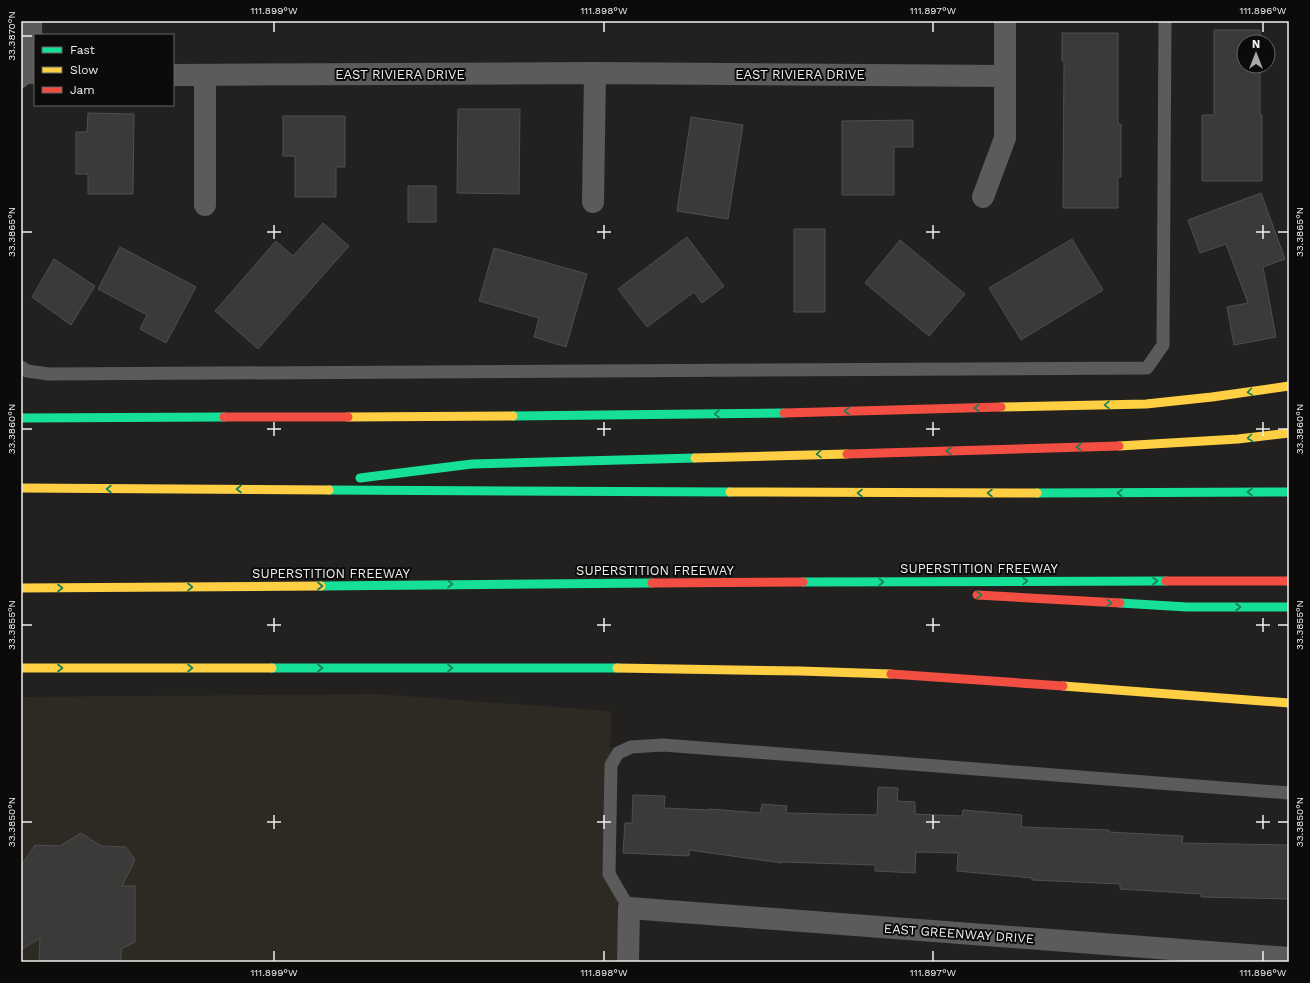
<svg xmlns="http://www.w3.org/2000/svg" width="1310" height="983" font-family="'Work Sans',sans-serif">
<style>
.built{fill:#2c2a22}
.building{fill:#3a3a39;stroke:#504f4f}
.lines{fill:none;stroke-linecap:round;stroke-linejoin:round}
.lane{stroke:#5b5b5b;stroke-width:13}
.street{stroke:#5b5b5b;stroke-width:22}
.fast{stroke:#16e098;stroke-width:9}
.slow{stroke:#ffcf43;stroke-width:9}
.jam{stroke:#f24e42;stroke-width:9}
.oneway{stroke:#128058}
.ticks{fill:none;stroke:#efefed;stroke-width:1.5}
.labels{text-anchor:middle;stroke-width:4;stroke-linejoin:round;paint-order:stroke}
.street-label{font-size:13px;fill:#efefed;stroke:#0c0b0a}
.neatline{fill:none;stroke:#efefed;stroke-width:1.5}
.ticks-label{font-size:10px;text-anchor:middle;fill:#efefed}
</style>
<rect width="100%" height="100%" fill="#222120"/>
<!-- built -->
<path class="built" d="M 378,694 L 611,711 L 609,874 L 629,908 L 628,962 L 21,962 L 21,697 Z"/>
<!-- building -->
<path class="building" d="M 1214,30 L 1260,30 L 1260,42 L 1244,42 L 1244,66 L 1260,66 L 1260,115 L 1262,115 L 1262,181 L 1202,181 L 1202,115 L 1214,115 Z
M 1062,33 L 1118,33 L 1118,124 L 1121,124 L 1121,177 L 1118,177 L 1118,208 L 1063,208 L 1064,61 L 1062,61 Z
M 458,109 L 520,109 L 519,194 L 457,193 Z
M 88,113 L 134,114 L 133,194 L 88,194 L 88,174 L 76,174 L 76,132 L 87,132 Z
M 283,116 L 345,116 L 345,167 L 336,167 L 336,197 L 295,197 L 295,156 L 283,156 Z
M 691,117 L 743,125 L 728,219 L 677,211 Z
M 913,120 L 913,147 L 894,147 L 894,195 L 842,195 L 842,121 Z
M 408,186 L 436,186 L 436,222 L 408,222 Z
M 1261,193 L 1285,259 L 1263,267 L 1276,337 L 1234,345 L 1227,307 L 1248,303 L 1226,244 L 1200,253 L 1188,220 Z
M 323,223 L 349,246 L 258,349 L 215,311 L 276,241 L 293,256 Z
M 794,229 L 825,229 L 825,312 L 794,312 Z
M 687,237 L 724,286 L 702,303 L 694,292 L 647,327 L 618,289 Z
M 1072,239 L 1103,290 L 1021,340 L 989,288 Z
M 900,240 L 965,294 L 929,336 L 865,283 Z
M 120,247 L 196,287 L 166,343 L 140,329 L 147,315 L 98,289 Z
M 494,248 L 587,274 L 566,347 L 534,337 L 539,318 L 479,301 Z
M 54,259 L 95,286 L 71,325 L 32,297 Z
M 878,787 L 898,788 L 897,801 L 915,802 L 915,814 L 962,816 L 963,810 L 1022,815 L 1021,827 L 1109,830 L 1109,832 L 1183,836 L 1182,843 L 1289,845 L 1289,899 L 1201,897 L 1201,894 L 1120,889 L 1120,884 L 1032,880 L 1032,878 L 957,871 L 958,853 L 916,852 L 915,873 L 875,871 L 875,865 L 782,862 L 782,863 L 689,850 L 689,856 L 623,853 L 625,823 L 632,823 L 633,795 L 665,796 L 664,808 L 708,810 L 709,809 L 760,813 L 762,804 L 787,806 L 786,813 L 877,815 Z
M 81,833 L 101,846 L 126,847 L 135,860 L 122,886 L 135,886 L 135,942 L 121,949 L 121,962 L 39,962 L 40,938 L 21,950 L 21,866 L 35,845 L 60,846 Z"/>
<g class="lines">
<!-- lane -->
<path class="lane" d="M 21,82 L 32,73
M 21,367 L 27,371 L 49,374 L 1147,368 L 1163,345 L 1165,21
M 629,908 L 609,874 L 611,765 L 618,753 L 631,747 L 663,745 L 1289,793"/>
<!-- street -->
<path class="street" d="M 31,21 L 32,73 L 35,73
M 173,75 L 595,73 L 1005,76
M 205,76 L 205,205
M 983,197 L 1005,138 L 1005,21
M 593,202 L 595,73
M 628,962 L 629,908 L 1289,958"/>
<!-- fast -->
<path class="fast" d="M 513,416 L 784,413
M 21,418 L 224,417
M 360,478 L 472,464 L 695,458
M 329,490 L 730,492
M 1037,493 L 1289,492
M 803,582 L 1166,581
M 321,586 L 652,583
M 1120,603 L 1187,607 L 1289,607
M 272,668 L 617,668"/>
<!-- slow -->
<path class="slow" d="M 1001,407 L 1146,404 L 1212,397 L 1289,386
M 348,417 L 513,416
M 1119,446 L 1238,439 L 1289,433
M 695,458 L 847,454
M 21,488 L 329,490
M 730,492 L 1037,493
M 21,588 L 321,586
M 21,668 L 272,668
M 617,668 L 800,671 L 891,674
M 1063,686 L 1289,703"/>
<!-- jam -->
<path class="jam" d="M 784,413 L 1001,407
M 224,417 L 348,417
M 847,454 L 1119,446
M 1166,581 L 1289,581
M 652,583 L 803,582
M 977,595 L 1120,603
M 891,674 L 1063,686"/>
</g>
<!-- one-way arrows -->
<defs><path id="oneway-chevron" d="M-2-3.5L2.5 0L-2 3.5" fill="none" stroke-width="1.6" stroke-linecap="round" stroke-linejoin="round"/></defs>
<g class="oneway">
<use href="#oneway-chevron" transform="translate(1250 392) rotate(172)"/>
<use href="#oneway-chevron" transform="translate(1107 405) rotate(179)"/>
<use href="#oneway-chevron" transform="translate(977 408) rotate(179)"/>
<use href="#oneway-chevron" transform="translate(847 411) rotate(179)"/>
<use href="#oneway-chevron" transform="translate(717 414) rotate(179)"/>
<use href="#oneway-chevron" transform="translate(1250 438) rotate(173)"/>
<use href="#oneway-chevron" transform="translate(1079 447) rotate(178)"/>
<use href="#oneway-chevron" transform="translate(949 451) rotate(178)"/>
<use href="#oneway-chevron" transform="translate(819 454) rotate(178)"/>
<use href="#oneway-chevron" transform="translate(109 489) rotate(-180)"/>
<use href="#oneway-chevron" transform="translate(239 489) rotate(-180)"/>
<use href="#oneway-chevron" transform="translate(1250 492) rotate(180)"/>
<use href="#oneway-chevron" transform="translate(860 493) rotate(-180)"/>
<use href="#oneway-chevron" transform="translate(990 493) rotate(180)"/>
<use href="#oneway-chevron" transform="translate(1120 493) rotate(180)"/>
<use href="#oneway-chevron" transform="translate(1025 581)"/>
<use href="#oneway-chevron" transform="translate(1155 581)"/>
<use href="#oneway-chevron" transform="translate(881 582)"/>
<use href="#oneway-chevron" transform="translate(450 584)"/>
<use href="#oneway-chevron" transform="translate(320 586)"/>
<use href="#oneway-chevron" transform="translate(190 587)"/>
<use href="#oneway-chevron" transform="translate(60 588)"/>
<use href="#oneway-chevron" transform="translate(979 595) rotate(3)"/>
<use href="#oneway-chevron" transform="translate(1109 603) rotate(3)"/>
<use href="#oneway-chevron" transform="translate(1238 607)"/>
<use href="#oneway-chevron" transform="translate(60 668)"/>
<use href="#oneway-chevron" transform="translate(190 668)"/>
<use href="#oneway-chevron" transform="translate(320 668)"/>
<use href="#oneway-chevron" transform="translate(450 668)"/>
</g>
<!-- ticks -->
<path class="ticks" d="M 274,22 L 274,32M 604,22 L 604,32M 933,22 L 933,32M 1263,22 L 1263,32M 22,36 L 32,36M 274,225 L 274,239M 604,225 L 604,239M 933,225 L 933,239M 1263,225 L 1263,239M 22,232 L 32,232M 267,232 L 281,232M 597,232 L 611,232M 926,232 L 940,232M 1256,232 L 1270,232M 1278,232 L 1288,232M 274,422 L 274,436M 604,422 L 604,436M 933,422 L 933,436M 1263,422 L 1263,436M 22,429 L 32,429M 267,429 L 281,429M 597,429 L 611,429M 926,429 L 940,429M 1256,429 L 1270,429M 1278,429 L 1288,429M 274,618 L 274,632M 604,618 L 604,632M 933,618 L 933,632M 1263,618 L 1263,632M 22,625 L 32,625M 267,625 L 281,625M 597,625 L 611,625M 926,625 L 940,625M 1256,625 L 1270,625M 1278,625 L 1288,625M 274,815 L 274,829M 604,815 L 604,829M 933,815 L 933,829M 1263,815 L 1263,829M 22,822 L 32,822M 267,822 L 281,822M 597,822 L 611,822M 926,822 L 940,822M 1256,822 L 1270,822M 1278,822 L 1288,822M 274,951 L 274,961M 604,951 L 604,961M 933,951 L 933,961M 1263,951 L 1263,961"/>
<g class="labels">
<!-- street labels -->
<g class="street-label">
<text x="400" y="79">EAST RIVIERA DRIVE</text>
<text x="800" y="79">EAST RIVIERA DRIVE</text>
<text x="979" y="573">SUPERSTITION FREEWAY</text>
<text x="655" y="575">SUPERSTITION FREEWAY</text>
<text x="331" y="578">SUPERSTITION FREEWAY</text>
<text transform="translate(959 933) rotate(4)" y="5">EAST GREENWAY DRIVE</text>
</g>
</g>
<!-- border -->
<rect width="1310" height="983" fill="none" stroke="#0c0b0a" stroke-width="44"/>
<!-- legend -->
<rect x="34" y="34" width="140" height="72" fill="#0c0b0a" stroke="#676665"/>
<rect x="42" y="47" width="20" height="6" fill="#16e098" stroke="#676665"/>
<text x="70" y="54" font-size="12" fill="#efefed">Fast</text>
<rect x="42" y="67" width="20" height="6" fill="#ffcf43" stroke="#676665"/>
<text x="70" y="74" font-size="12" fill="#efefed">Slow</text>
<rect x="42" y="87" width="20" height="6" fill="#f24e42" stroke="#676665"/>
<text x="70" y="94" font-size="12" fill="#efefed">Jam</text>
<!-- north arrow -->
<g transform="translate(1256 54)"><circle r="19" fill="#0c0b0a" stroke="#676665"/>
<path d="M0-3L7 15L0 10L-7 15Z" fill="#a7a7a5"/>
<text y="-6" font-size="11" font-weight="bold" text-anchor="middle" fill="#efefed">N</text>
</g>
<rect x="22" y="22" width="1266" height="939" class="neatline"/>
<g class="ticks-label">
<text x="274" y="14">111.899°W</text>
<text x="604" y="14">111.898°W</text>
<text x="933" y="14">111.897°W</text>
<text x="1263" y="14">111.896°W</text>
<text transform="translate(11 36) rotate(-90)" y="4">33.3870°N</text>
<text transform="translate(11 232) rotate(-90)" y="4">33.3865°N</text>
<text transform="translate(1299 232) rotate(-90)" y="4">33.3865°N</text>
<text transform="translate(11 429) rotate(-90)" y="4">33.3860°N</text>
<text transform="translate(1299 429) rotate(-90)" y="4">33.3860°N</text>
<text transform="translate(11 625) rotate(-90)" y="4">33.3855°N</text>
<text transform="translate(1299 625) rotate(-90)" y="4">33.3855°N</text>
<text transform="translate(11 822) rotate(-90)" y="4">33.3850°N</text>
<text transform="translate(1299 822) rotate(-90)" y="4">33.3850°N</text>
<text x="274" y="976">111.899°W</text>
<text x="604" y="976">111.898°W</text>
<text x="933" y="976">111.897°W</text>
<text x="1263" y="976">111.896°W</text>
</g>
</svg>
